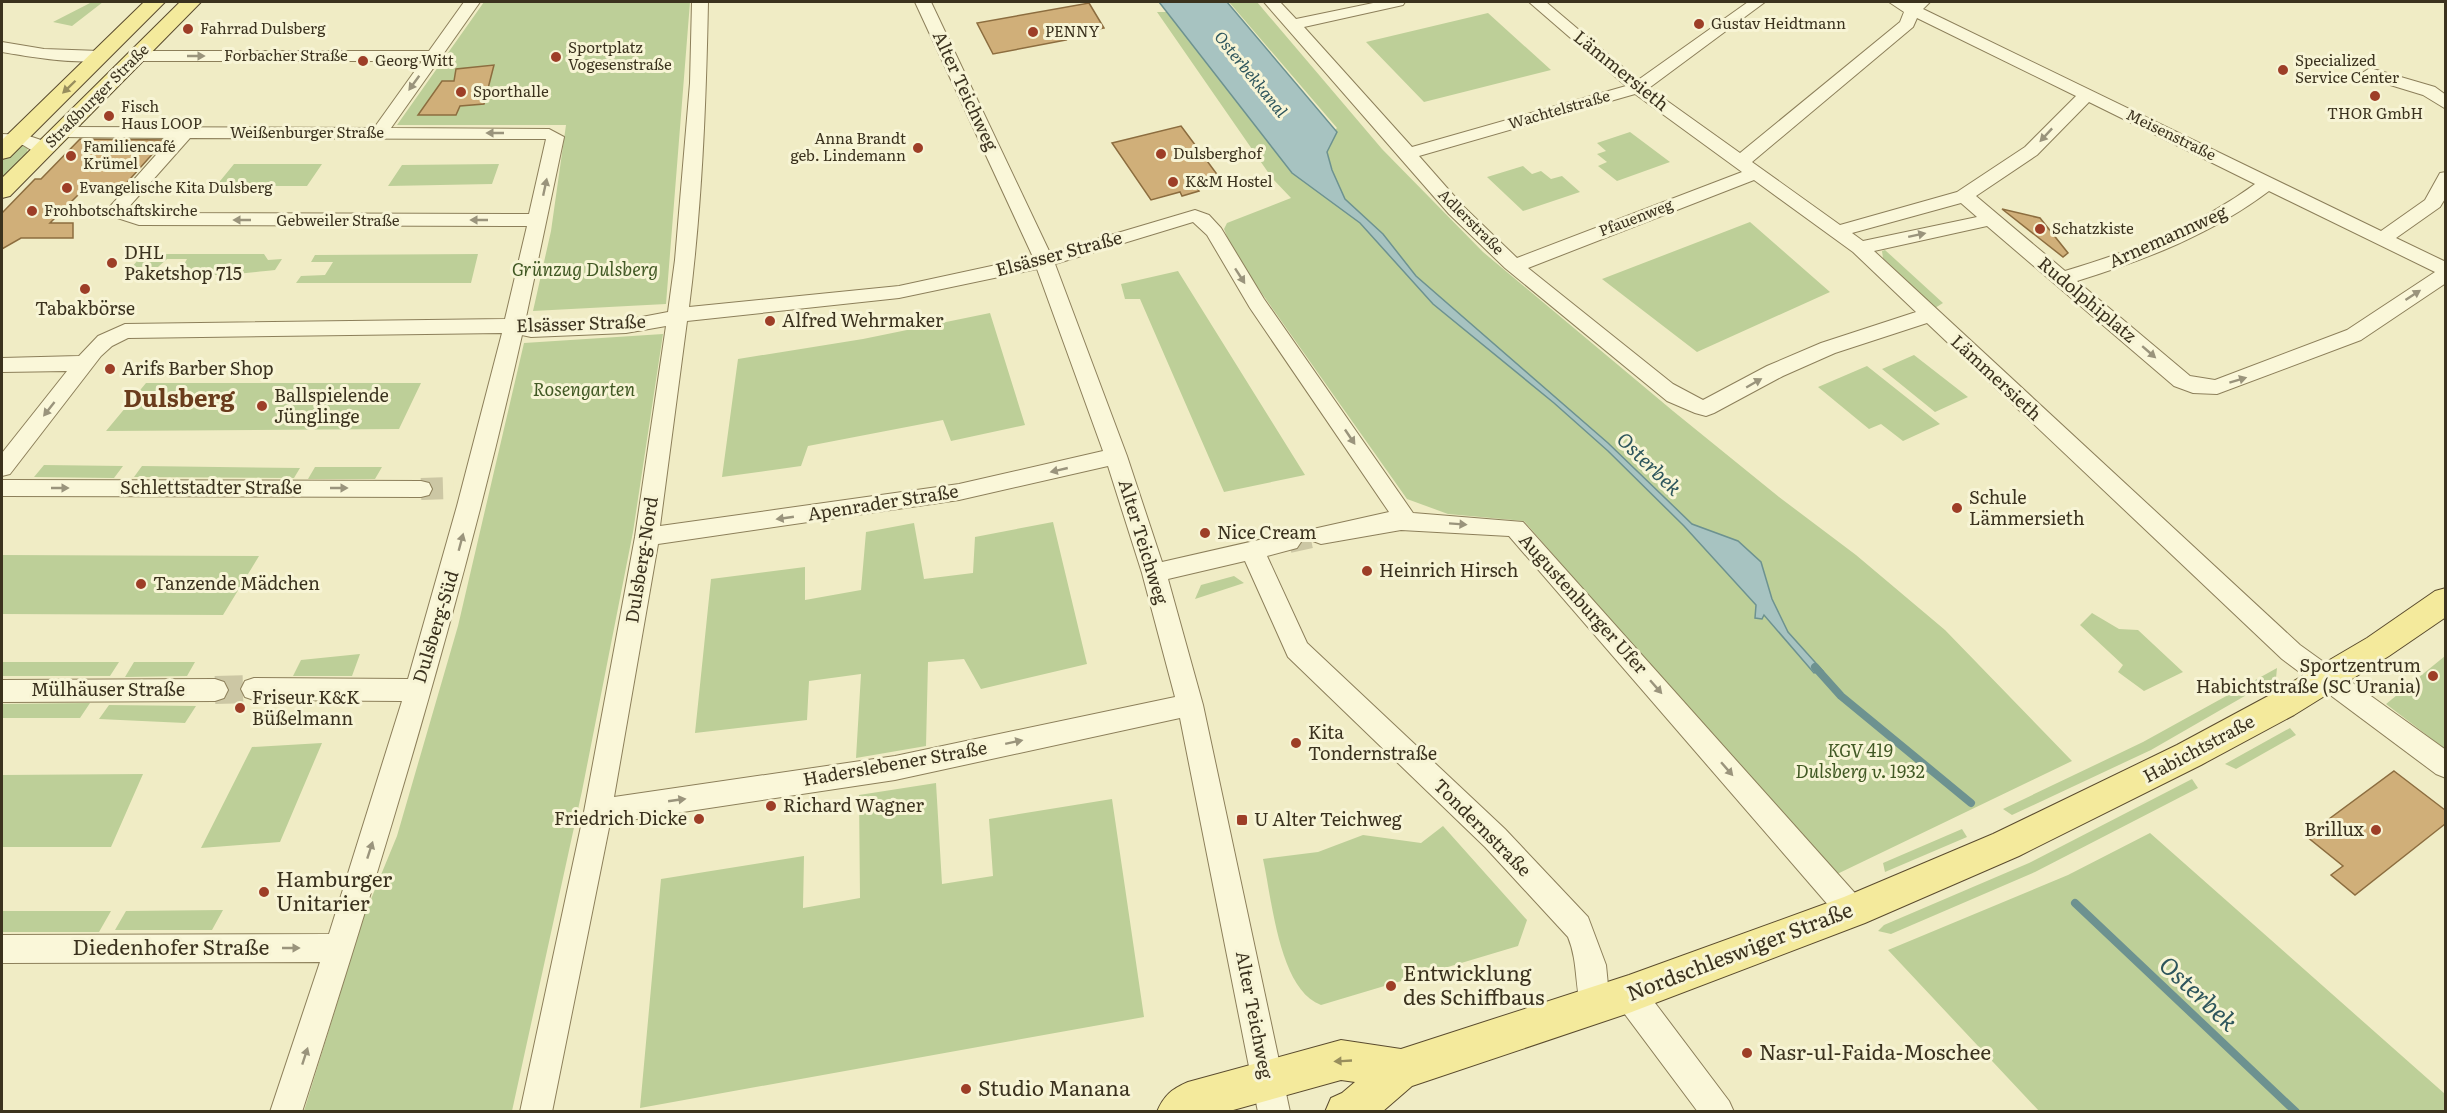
<svg xmlns="http://www.w3.org/2000/svg" width="2447" height="1113" font-family="Literata,serif">
<style>
.green{fill:#bdcf98}
.water{fill:#a7c3c1;stroke:#6d9290;stroke-width:1.5}
.lines{fill:none;stroke-linecap:round;stroke-linejoin:round}
.stream{stroke:#6d9290;stroke-width:8}
.building{fill:#d0af79;stroke:#8c6d3f;stroke-width:1.5}
.minor-tunnel-far1{stroke:#ccc7a4;stroke-width:22;stroke-dasharray:22 11;stroke-linecap:butt}
.minor-tunnel{stroke:#ccc7a4;stroke-width:28;stroke-dasharray:28 14;stroke-linecap:butt}
.minor-casing{stroke:#8c7f5a;stroke-width:2}
.major-casing{stroke:#5a4b2e;stroke-width:2}
.minor{fill:#faf7d9;fill-rule:evenodd}
.major{fill:#f4ea9c;fill-rule:evenodd}
.oneway{fill:#9a947c}
.oneway2{fill:#988e5d}
.poi-dot{fill:#9d3e27;stroke:#f7f4d5;stroke-width:2}
.labels{text-anchor:middle;stroke-width:6;stroke-linejoin:round;paint-order:stroke}
.far-poi-label{font-size:15px;fill:#3b321e;stroke:#f7f4d5;text-anchor:start}
.far-street-label{font-size:15px;fill:#3b321e;stroke:#f7f4d5}
.far-water-label{font-size:16px;font-style:italic;fill:#2d555c;stroke:#f7f4d5}
.street-label{font-size:18px;fill:#3b321e;stroke:#f7f4d5}
.poi-label{font-size:18px;fill:#3b321e;stroke:#f7f4d5;text-anchor:start}
.park-label{font-size:18px;font-style:italic;fill:#415924;stroke:#f7f4d5}
.water-label{font-size:20px;font-style:italic;fill:#2d555c;stroke:#f7f4d5}
.near-poi-label{font-size:21px;fill:#3b321e;stroke:#f7f4d5;text-anchor:start}
.near-street-label{font-size:21px;fill:#3b321e;stroke:#f7f4d5}
.district-label{font-size:24px;font-weight:bold;fill:#6a3c1c;stroke:#f7f4d5}
.near-water-label{font-size:24px;font-style:italic;fill:#2d555c;stroke:#f7f4d5}
</style>
<rect width="100%" height="100%" fill="#f0ecc5"/>
<!-- green -->
<path class="green" d="M 92,2 L 103,2 L 72,26 L 53,22 Z
M 484,2 L 690,2 L 666,304 L 533,311 L 551,231 L 566,125 L 397,125 Z
M 1229,2 L 1257,2 L 1382,149 L 1483,252 L 1673,411 L 1779,497 L 1856,555 L 1945,630 L 2072,761 L 1833,876 L 1524,521 L 1448,514 L 1407,499 L 1234,254 L 1224,229 L 1227,223 L 1291,198 L 1272,178 L 1157,12 L 1167,12 L 1292,172 L 1337,128 Z
M 1488,13 L 1551,70 L 1424,102 L 1366,42 Z
M 1630,132 L 1670,162 L 1617,181 L 1598,166 L 1607,162 L 1597,154 L 1606,151 L 1597,143 Z
M 24,145 L 28,147 L 27,153 L 2,178 L 2,157 L 12,146 Z
M 234,164 L 322,164 L 307,186 L 216,186 Z
M 499,164 L 492,184 L 388,186 L 402,165 Z
M 1523,166 L 1532,174 L 1541,171 L 1551,179 L 1562,176 L 1580,192 L 1523,211 L 1487,177 Z
M 1750,222 L 1830,292 L 1697,352 L 1602,279 Z
M 1885,250 L 1943,303 L 1935,308 L 1883,258 L 1882,251 Z
M 143,254 L 264,254 L 268,260 L 282,259 L 275,270 C 253,272 197,281 182,268 L 187,259 L 167,259 L 158,267 L 132,267 Z
M 478,254 L 471,283 L 296,283 L 301,276 L 325,275 L 333,262 L 311,262 L 315,255 Z
M 1178,271 L 1305,475 L 1224,492 L 1140,299 L 1125,299 L 1121,284 Z
M 990,313 L 1025,425 L 951,441 L 943,420 L 808,446 L 801,466 L 722,477 L 738,359 L 863,339 Z
M 663,334 L 633,532 L 582,791 L 512,1111 L 304,1111 L 364,916 L 397,836 L 458,626 L 524,343 Z
M 1914,355 L 1968,397 L 1935,412 L 1882,369 Z
M 1867,366 L 1940,424 L 1903,441 L 1881,424 L 1869,429 L 1818,387 Z
M 146,383 L 421,383 L 399,429 L 106,431 Z
M 44,465 L 123,466 L 114,478 L 34,477 Z
M 142,466 L 300,468 L 294,478 L 134,477 Z
M 315,467 L 382,467 L 375,479 L 308,479 Z
M 1053,522 L 1087,664 L 981,689 L 964,659 L 928,662 L 926,746 L 856,758 L 861,674 L 809,681 L 807,720 L 695,733 L 711,579 L 805,567 L 805,600 L 861,590 L 866,532 L 914,523 L 924,579 L 973,573 L 975,537 Z
M 2,555 L 259,556 L 223,615 L 2,614 Z
M 1234,576 L 1244,583 L 1195,599 L 1201,585 Z
M 2092,613 L 2119,629 L 2138,630 L 2183,672 L 2144,691 L 2118,672 L 2123,665 L 2080,625 Z
M 360,654 L 352,676 L 293,676 L 301,660 Z
M 2445,656 L 2445,749 L 2386,704 Z
M 2,662 L 119,662 L 110,676 L 2,676 Z
M 134,662 L 195,662 L 187,676 L 125,677 Z
M 2277,668 L 2276,678 L 2151,750 L 2012,815 L 2003,809 L 2143,742 Z
M 90,703 L 80,718 L 2,718 L 2,704 Z
M 109,705 L 196,706 L 185,723 L 99,719 Z
M 2290,728 L 2296,735 L 2236,769 L 2225,764 Z
M 322,743 L 280,842 L 201,848 L 252,747 Z
M 143,774 L 111,847 L 2,847 L 2,775 Z
M 2192,779 L 2198,788 L 2035,872 L 1891,934 L 1878,931 L 1884,925 L 2029,863 Z
M 936,783 L 942,884 L 993,876 L 989,819 L 1112,799 L 1144,1017 L 640,1108 L 661,879 L 804,856 L 803,908 L 860,898 L 859,795 Z
M 1443,826 L 1527,920 L 1518,946 L 1321,1005 C 1279,990 1272,899 1263,859 L 1318,852 L 1363,835 L 1421,843 Z
M 1962,829 L 1967,837 L 1885,872 L 1883,863 Z
M 2150,833 L 2445,1094 L 2445,1111 L 2039,1111 L 1888,950 L 2068,875 Z
M 223,910 L 212,930 L 115,930 L 126,911 Z
M 2,911 L 111,911 L 99,932 L 2,932 Z"/>
<!-- water -->
<path class="water" d="M 1159,2 L 1227,2 L 1337,132 L 1327,152 L 1332,170 L 1345,199 L 1383,234 L 1416,276 L 1608,443 L 1692,524 L 1738,541 L 1761,562 L 1772,599 L 1788,632 L 1823,671 L 1814,673 L 1764,615 L 1762,619 L 1755,618 L 1756,605 L 1684,526 L 1608,451 L 1554,403 L 1433,304 L 1360,223 L 1292,173 Z"/>
<g class="lines">
<!-- stream -->
<path class="stream" d="M 1815,667 L 1841,696 L 1971,803
M 2075,903 L 2296,1112"/>
</g>
<!-- building -->
<path class="building" d="M 1089,3 L 1104,28 L 1063,36 L 1066,40 L 993,54 L 977,23 Z
M 494,65 L 484,104 L 460,106 L 456,115 L 418,115 L 442,81 L 454,81 L 456,69 Z
M 1181,126 L 1222,181 L 1196,187 L 1199,191 L 1182,196 L 1180,192 L 1151,200 L 1112,143 Z
M 80,139 L 165,140 L 122,188 L 85,188 L 50,223 L 73,223 L 73,238 L 21,238 L 2,249 L 2,213 L 35,179 L 41,179 Z
M 2002,209 L 2040,218 L 2068,253 L 2063,257 Z
M 2394,771 L 2445,810 L 2445,824 L 2355,895 L 2331,875 L 2343,866 L 2306,836 Z"/>
<g class="lines">
<!-- minor-tunnel-far1 -->
<path class="minor-tunnel-far1" d="M 421,489 L 454,488
M 1289,542 L 1321,535"/>
<!-- minor-tunnel -->
<path class="minor-tunnel" d="M 215,690 L 254,689"/>
<!-- minor casing -->
<g class="minor-casing">
<path id="minor" d="M 464,2 L 480,2 L 391,128 L 549,129 L 564,137 L 525,322 L 531,323 L 626,320 L 668,312 L 675,260 L 690,83 L 692,2 L 708,2 C 706,104 702,206 689,307 L 899,286 L 1033,257 L 915,2 L 931,2 L 1050,253 L 1195,210 L 1209,215 L 1221,228 L 1264,299 L 1413,513 L 1523,522 L 1862,901 L 1867,911 L 1862,921 L 1852,925 L 1842,921 L 1509,536 L 1401,530 L 1321,544 L 1313,541 L 1309,535 L 1313,529 L 1389,512 L 1250,308 L 1207,235 L 1193,222 L 1055,264 L 1127,456 L 1162,562 L 1289,533 L 1297,536 L 1301,542 L 1297,548 L 1267,556 L 1307,643 L 1505,829 L 1588,917 L 1606,965 L 1610,1006 L 1606,1017 L 1595,1021 L 1584,1017 C 1574,992 1579,963 1568,937 L 1485,847 L 1288,657 L 1245,561 L 1168,579 L 1203,705 L 1290,1112 L 1258,1112 L 1180,718 L 895,780 L 610,823 L 552,1112 L 520,1112 L 584,812 L 635,537 L 666,326 L 626,333 L 531,337 L 522,335 C 463,598 384,856 302,1112 L 270,1112 L 320,962 L 2,963 L 2,935 L 329,934 L 402,701 L 254,700 L 245,697 L 241,689 L 245,681 L 254,678 L 408,679 L 457,506 L 502,333 L 128,338 L 112,346 L 101,356 L 10,474 L 2,476 L 2,453 L 67,371 L 2,372 L 2,358 L 79,356 L 98,336 L 125,324 L 505,319 L 527,226 L 139,225 L 108,215 L 106,211 L 171,138 L 61,137 L 52,132 L 61,127 L 374,128 L 422,61 L 137,61 L 129,56 L 137,51 L 429,51 ZM 190,138 L 546,139 L 529,214 L 141,213 L 127,209 ZM 1037,269 L 1103,451 L 959,484 L 660,526 L 687,321 L 899,298 ZM 1108,466 L 1142,573 L 1175,697 L 895,756 L 614,797 L 658,544 L 959,500 Z
M 1264,2 L 1280,2 L 1296,19 L 1378,2 L 1405,2 L 1403,5 L 1304,27 L 1412,147 L 1626,86 L 1529,2 L 1546,2 L 1638,80 L 1748,2 L 1765,2 L 1649,88 L 1740,153 L 1900,22 L 1904,12 L 1889,2 L 1930,2 L 1923,9 L 2381,231 L 2425,200 L 2440,173 L 2446,172 L 2446,197 L 2440,207 L 2396,238 L 2446,262 L 2446,283 L 2361,340 L 2217,394 L 2193,393 L 2174,386 L 1987,226 L 1874,251 L 2300,645 L 2446,750 L 2446,778 L 2436,774 L 2282,659 L 1927,323 L 1835,353 L 1783,376 L 1714,413 L 1706,416 L 1695,413 L 1667,401 L 1505,268 L 1449,214 ZM 1917,18 L 2076,96 L 2025,147 L 1957,192 L 1840,225 L 1752,162 L 1913,27 ZM 1635,94 L 1742,172 L 1517,258 L 1463,206 L 1419,156 ZM 2089,102 L 2255,184 C 2198,226 2132,251 2065,271 L 1976,196 L 2037,155 ZM 1754,180 L 1853,252 L 1916,312 L 1821,343 L 1767,366 L 1703,400 L 1673,384 L 1528,268 ZM 2269,191 L 2435,272 L 2347,330 L 2215,380 L 2190,376 L 2077,281 C 2145,260 2212,234 2269,191 ZM 1961,203 L 1977,217 L 1863,241 L 1852,233 Z
M 2,42 L 44,49 L 100,51 L 108,56 C 98,69 19,55 2,52 Z
M 2370,68 L 2435,87 L 2446,95 L 2446,109 L 2423,95 L 2364,77 L 2362,73 Z
M 2,134 L 26,135 L 47,142 L 50,151 L 41,156 L 23,145 L 2,144 Z
M 2,480 L 421,481 L 429,483 L 432,489 L 429,495 L 421,497 L 2,496 Z
M 215,679 L 224,682 L 228,690 L 224,698 L 215,701 L 2,702 L 2,680 Z
M 1629,979 L 1640,983 L 1729,1101 L 1734,1112 L 1698,1112 L 1618,1005 L 1614,994 L 1618,983 Z"/>
</g>
<!-- major casing -->
<g class="major-casing">
<path id="major" d="M 144,2 L 165,2 L 10,157 L 2,159 L 2,140 Z
M 180,2 L 201,2 L 10,196 L 2,198 L 2,178 Z
M 2446,588 L 2446,617 L 2389,656 L 2294,715 L 2201,765 L 2019,856 L 1865,923 L 1629,1013 L 1412,1086 L 1382,1112 L 1325,1112 L 1331,1098 L 1342,1093 L 1355,1082 L 1341,1080 L 1226,1112 L 1157,1112 C 1164,1095 1172,1089 1188,1082 L 1341,1040 L 1401,1049 L 1629,975 L 1844,897 L 1993,834 L 2177,745 L 2270,695 L 2367,638 L 2435,591 Z"/>
</g>
<!-- minor -->
<use href="#minor" class="minor"/>
<!-- major -->
<use href="#major" class="major"/>
</g>
<!-- one-way arrows -->
<defs><path id="oneway-solid" d="M-6-.8H1V-3.2L6.5 0L1 3.2V.8H-6Z" transform="scale(1.5)"/></defs>
<g class="oneway">
<use href="#oneway-solid" transform="translate(196 56)"/>
<use href="#oneway-solid" transform="translate(414 83) rotate(126)"/>
<use href="#oneway-solid" transform="translate(495 133) rotate(-180)"/>
<use href="#oneway-solid" transform="translate(2046 135) rotate(133)"/>
<use href="#oneway-solid" transform="translate(545 187) rotate(-78)"/>
<use href="#oneway-solid" transform="translate(242 220) rotate(-180)"/>
<use href="#oneway-solid" transform="translate(479 220) rotate(180)"/>
<use href="#oneway-solid" transform="translate(1917 235) rotate(-12)"/>
<use href="#oneway-solid" transform="translate(1240 276) rotate(57)"/>
<use href="#oneway-solid" transform="translate(2413 295) rotate(-33)"/>
<use href="#oneway-solid" transform="translate(2149 352) rotate(41)"/>
<use href="#oneway-solid" transform="translate(2238 380) rotate(-17)"/>
<use href="#oneway-solid" transform="translate(1754 383) rotate(-30)"/>
<use href="#oneway-solid" transform="translate(49 409) rotate(128)"/>
<use href="#oneway-solid" transform="translate(1350 437) rotate(56)"/>
<use href="#oneway-solid" transform="translate(1059 470) rotate(167)"/>
<use href="#oneway-solid" transform="translate(60 488)"/>
<use href="#oneway-solid" transform="translate(339 488)"/>
<use href="#oneway-solid" transform="translate(785 518) rotate(172)"/>
<use href="#oneway-solid" transform="translate(1458 524) rotate(4)"/>
<use href="#oneway-solid" transform="translate(461 542) rotate(-75)"/>
<use href="#oneway-solid" transform="translate(1656 687) rotate(49)"/>
<use href="#oneway-solid" transform="translate(1014 742) rotate(-12)"/>
<use href="#oneway-solid" transform="translate(1727 769) rotate(49)"/>
<use href="#oneway-solid" transform="translate(677 800) rotate(-8)"/>
<use href="#oneway-solid" transform="translate(370 850) rotate(-72)"/>
<use href="#oneway-solid" transform="translate(291 948)"/>
<use href="#oneway-solid" transform="translate(305 1056) rotate(-72)"/>
</g>
<g class="oneway2">
<use href="#oneway-solid" transform="translate(69 87) rotate(136)"/>
<use href="#oneway-solid" transform="translate(1343 1061) rotate(177)"/>
</g>
<!-- markers -->
<g class="poi-dot">
<circle cx="1699" cy="24" r="6"/>
<circle cx="188" cy="29" r="6"/>
<circle cx="1033" cy="32" r="6"/>
<circle cx="556" cy="57" r="6"/>
<circle cx="363" cy="61" r="6"/>
<circle cx="2283" cy="70" r="6"/>
<circle cx="461" cy="92" r="6"/>
<circle cx="2375" cy="96" r="6"/>
<circle cx="109" cy="116" r="6"/>
<circle cx="918" cy="148" r="6"/>
<circle cx="1161" cy="154" r="6"/>
<circle cx="71" cy="156" r="6"/>
<circle cx="1173" cy="182" r="6"/>
<circle cx="67" cy="188" r="6"/>
<circle cx="32" cy="211" r="6"/>
<circle cx="2040" cy="229" r="6"/>
<circle cx="112" cy="263" r="6"/>
<circle cx="85" cy="289" r="6"/>
<circle cx="770" cy="321" r="6"/>
<circle cx="110" cy="369" r="6"/>
<circle cx="262" cy="406" r="6"/>
<circle cx="1957" cy="508" r="6"/>
<circle cx="1205" cy="533" r="6"/>
<circle cx="1367" cy="571" r="6"/>
<circle cx="141" cy="584" r="6"/>
<circle cx="2433" cy="676" r="6"/>
<circle cx="240" cy="708" r="6"/>
<circle cx="1296" cy="743" r="6"/>
<circle cx="771" cy="806" r="6"/>
<circle cx="699" cy="819" r="6"/>
<rect x="1236" y="814" width="12" height="12" rx="3"/>
<circle cx="2376" cy="830" r="6"/>
<circle cx="264" cy="892" r="6"/>
<circle cx="1391" cy="986" r="6"/>
<circle cx="1747" cy="1053" r="6"/>
<circle cx="966" cy="1089" r="6"/>
</g>
<g class="labels">
<!-- far-poi labels -->
<g class="far-poi-label">
<text x="1711" y="29">Gustav Heidtmann</text>
<text x="200" y="34">Fahrrad Dulsberg</text>
<text x="1045" y="37">PENNY</text>
<text x="568" y="53">Sportplatz<tspan x="568" dy="17">Vogesenstraße</tspan></text>
<text x="375" y="66">Georg Witt</text>
<text x="2295" y="66">Specialized<tspan x="2295" dy="17">Service Center</tspan></text>
<text x="473" y="97">Sporthalle</text>
<text x="121" y="112">Fisch<tspan x="121" dy="17">Haus LOOP</tspan></text>
<text x="2375" y="119" text-anchor="middle">THOR GmbH</text>
<text x="906" y="144" text-anchor="end">Anna Brandt<tspan x="906" dy="17">geb. Lindemann</tspan></text>
<text x="83" y="152">Familiencafé<tspan x="83" dy="17">Krümel</tspan></text>
<text x="1173" y="159">Dulsberghof</text>
<text x="1185" y="187">K&amp;M Hostel</text>
<text x="79" y="193">Evangelische Kita Dulsberg</text>
<text x="44" y="216">Frohbotschaftskirche</text>
<text x="2052" y="234">Schatzkiste</text>
</g>
<!-- far-street labels -->
<g class="far-street-label">
<text x="286" y="61">Forbacher Straße</text>
<text transform="translate(97 96) rotate(-45)" y="5">Straßburger Straße</text>
<text transform="translate(1559 110) rotate(-16)" y="5">Wachtelstraße</text>
<text x="307" y="138">Weißenburger Straße</text>
<text transform="translate(2171 135) rotate(26)" y="5">Meisenstraße</text>
<text transform="translate(1636 218) rotate(-21)" y="5">Pfauenweg</text>
<text x="338" y="226">Gebweiler Straße</text>
<text transform="translate(1471 222) rotate(45)" y="5">Adlerstraße</text>
</g>
<!-- far-water labels -->
<g class="far-water-label">
<text transform="translate(1251 74) rotate(51)" y="6">Osterbekkanal</text>
</g>
<!-- street labels -->
<g class="street-label">
<text transform="translate(1621 71) rotate(39)" y="6">Lämmersieth</text>
<text transform="translate(965 91) rotate(65)" y="6">Alter Teichweg</text>
<text transform="translate(2168 237) rotate(-24)" y="6">Arnemannweg</text>
<text transform="translate(1059 254) rotate(-15)" y="6">Elsässer Straße</text>
<text transform="translate(2087 300) rotate(40)" y="6">Rudolphiplatz</text>
<text transform="translate(581 324) rotate(-2)" y="6">Elsässer Straße</text>
<text transform="translate(1996 378) rotate(43)" y="6">Lämmersieth</text>
<text x="211" y="494">Schlettstadter Straße</text>
<text transform="translate(883 503) rotate(-9)" y="6">Apenrader Straße</text>
<text transform="translate(1143 542) rotate(73)" y="6">Alter Teichweg</text>
<text transform="translate(642 560) rotate(-81)" y="6">Dulsberg-Nord</text>
<text transform="translate(1583 604) rotate(48)" y="6">Augustenburger Ufer</text>
<text transform="translate(436 627) rotate(-73)" y="6">Dulsberg-Süd</text>
<text x="108" y="696">Mülhäuser Straße</text>
<text transform="translate(2199 749) rotate(-28)" y="6">Habichtstraße</text>
<text transform="translate(895 764) rotate(-10)" y="6">Haderslebener Straße</text>
<text transform="translate(1482 828) rotate(45)" y="6">Tondernstraße</text>
<text transform="translate(1254 1015) rotate(79)" y="6">Alter Teichweg</text>
</g>
<!-- poi labels -->
<g class="poi-label">
<text x="124" y="259">DHL<tspan x="124" dy="21">Paketshop 715</tspan></text>
<text x="85" y="315" text-anchor="middle">Tabakbörse</text>
<text x="782" y="327">Alfred Wehrmaker</text>
<text x="122" y="375">Arifs Barber Shop</text>
<text x="274" y="402">Ballspielende<tspan x="274" dy="21">Jünglinge</tspan></text>
<text x="1969" y="504">Schule<tspan x="1969" dy="21">Lämmersieth</tspan></text>
<text x="1217" y="539">Nice Cream</text>
<text x="1379" y="577">Heinrich Hirsch</text>
<text x="153" y="590">Tanzende Mädchen</text>
<text x="2421" y="672" text-anchor="end">Sportzentrum<tspan x="2421" dy="21">Habichtstraße (SC Urania)</tspan></text>
<text x="252" y="704">Friseur K&amp;K<tspan x="252" dy="21">Büßelmann</tspan></text>
<text x="1308" y="739">Kita<tspan x="1308" dy="21">Tondernstraße</tspan></text>
<text x="783" y="812">Richard Wagner</text>
<text x="687" y="825" text-anchor="end">Friedrich Dicke</text>
<text x="1254" y="826">U Alter Teichweg</text>
<text x="2364" y="836" text-anchor="end">Brillux</text>
</g>
<!-- park labels -->
<g class="park-label">
<text x="585" y="276">Grünzug Dulsberg</text>
<text x="584" y="396">Rosengarten</text>
<text x="1860" y="757">KGV 419<tspan x="1860" dy="21">Dulsberg v. 1932</tspan></text>
</g>
<!-- water labels -->
<g class="water-label">
<text transform="translate(1649 464) rotate(44)" y="7">Osterbek</text>
</g>
<!-- near-poi labels -->
<g class="near-poi-label">
<text x="276" y="887">Hamburger<tspan x="276" dy="24">Unitarier</tspan></text>
<text x="1403" y="981">Entwicklung<tspan x="1403" dy="24">des Schiffbaus</tspan></text>
<text x="1759" y="1060">Nasr-ul-Faida-Moschee</text>
<text x="978" y="1096">Studio Manana</text>
</g>
<!-- near-street labels -->
<g class="near-street-label">
<text x="171" y="955">Diedenhofer Straße</text>
<text transform="translate(1740 952) rotate(-21)" y="7">Nordschleswiger Straße</text>
</g>
<!-- district labels -->
<g class="district-label">
<text x="179" y="407">Dulsberg</text>
</g>
<!-- near-water labels -->
<g class="near-water-label">
<text transform="translate(2198 994) rotate(43)" y="8">Osterbek</text>
</g>
</g>
<!-- border -->
<rect width="2447" height="1113" fill="none" stroke="#3b321e" stroke-width="6"/>
</svg>
